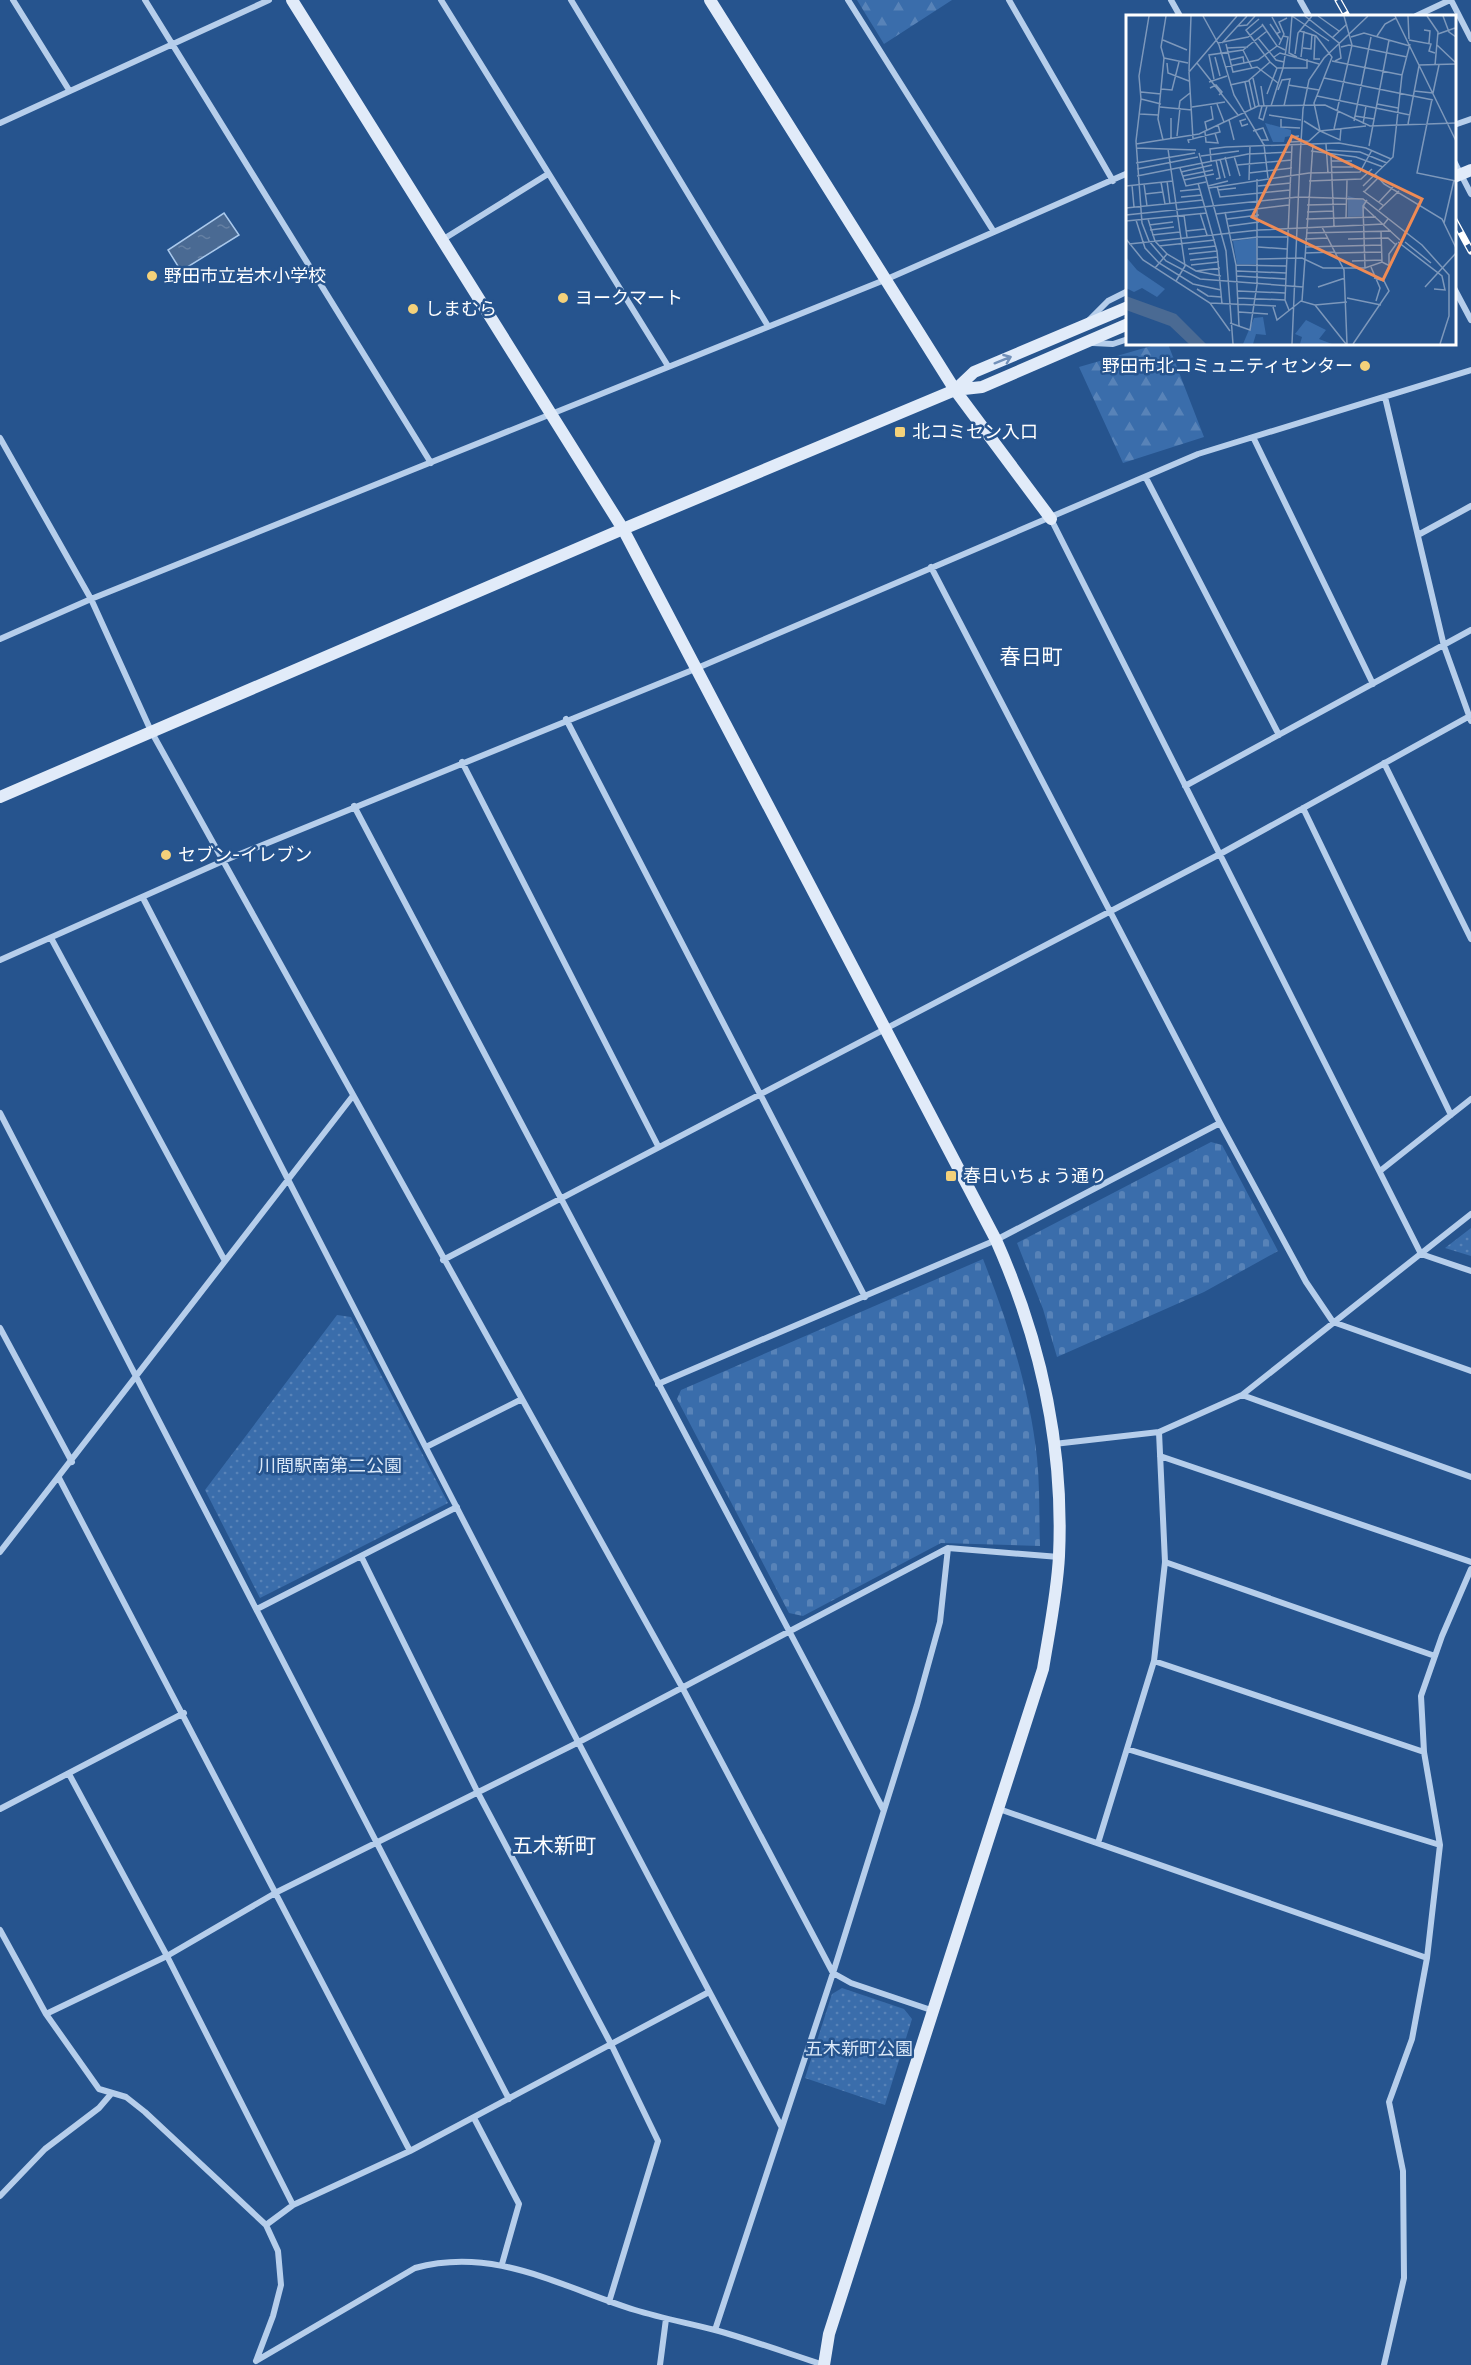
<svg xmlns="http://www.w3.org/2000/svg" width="1471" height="2365" font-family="Inter,'Noto Sans JP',sans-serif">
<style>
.forest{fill:url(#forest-firs)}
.cemetery{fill:url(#cemetery-stones)}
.park{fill:url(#park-dots)}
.water{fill:url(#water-ripples);stroke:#aac9ec;stroke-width:1.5}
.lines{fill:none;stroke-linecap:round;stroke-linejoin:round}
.street{stroke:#b6ceeb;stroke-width:6}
.secondary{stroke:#e1ebf9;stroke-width:12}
.rail-casing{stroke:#fff;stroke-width:7}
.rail{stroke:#26548e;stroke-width:4.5;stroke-dasharray:14;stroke-linecap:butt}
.secondary-bridge{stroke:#e1ebf9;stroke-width:12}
.oneway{stroke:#7190b9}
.poi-dot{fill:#f4d17a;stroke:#26548e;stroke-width:2}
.labels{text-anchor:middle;stroke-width:5;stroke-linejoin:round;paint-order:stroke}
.poi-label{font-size:18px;fill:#fff;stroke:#26548e;text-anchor:start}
.park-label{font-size:18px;fill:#dae8f8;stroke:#26548e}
.quarter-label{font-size:21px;fill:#fff;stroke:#26548e}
.inset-road{fill:none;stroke:#7d98bb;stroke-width:1.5}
.view{fill:#ef8b55;fill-opacity:0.15;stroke:#ef8b55;stroke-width:3}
.inset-edge{fill:none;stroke:#fff;stroke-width:3}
</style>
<defs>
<pattern id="forest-firs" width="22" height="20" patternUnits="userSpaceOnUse" patternTransform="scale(1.5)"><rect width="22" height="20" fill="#3a6dab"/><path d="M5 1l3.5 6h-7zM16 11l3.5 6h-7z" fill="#5883b8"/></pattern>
<pattern id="cemetery-stones" width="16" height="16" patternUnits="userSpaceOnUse" patternTransform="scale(1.5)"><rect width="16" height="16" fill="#3a6dab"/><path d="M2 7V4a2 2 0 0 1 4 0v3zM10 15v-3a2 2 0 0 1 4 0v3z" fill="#5883b8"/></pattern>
<pattern id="park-dots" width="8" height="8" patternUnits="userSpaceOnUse" patternTransform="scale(1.5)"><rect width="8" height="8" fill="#3a6dab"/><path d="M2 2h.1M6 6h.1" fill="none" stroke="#5883b8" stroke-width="1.8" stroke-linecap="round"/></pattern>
<pattern id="water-ripples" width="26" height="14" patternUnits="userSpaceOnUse" patternTransform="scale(1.5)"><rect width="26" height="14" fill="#4a6a93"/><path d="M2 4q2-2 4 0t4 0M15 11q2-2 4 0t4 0" fill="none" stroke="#6580a3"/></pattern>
</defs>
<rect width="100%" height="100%" fill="#26548e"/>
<!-- forest -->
<path class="forest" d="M 857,0 L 952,0 L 884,44 Z
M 1158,344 L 1168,344 L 1204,437 L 1123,463 L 1079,367 Z"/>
<!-- cemetery -->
<path class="cemetery" d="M 1211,1142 L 1222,1145 L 1278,1251 L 1204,1292 L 1057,1357 L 1043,1309 L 1017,1243 Z
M 983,1259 C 1008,1323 1030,1390 1037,1458 C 1040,1487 1039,1517 1040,1546 L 941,1543 L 803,1616 L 789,1613 L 677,1399 L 681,1390 Z"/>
<!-- park -->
<path class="park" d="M 1471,1228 L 1471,1256 L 1445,1248 Z
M 337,1315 L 351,1317 L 448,1503 L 260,1598 L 205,1490 Z
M 842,1988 L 904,2009 L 912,2019 L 885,2105 L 805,2078 L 832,1994 Z"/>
<!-- water -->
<path class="water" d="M 224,213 L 239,235 L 181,271 L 168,250 Z"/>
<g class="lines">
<!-- street -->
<path class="street" d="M 13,0 L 69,90
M 145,0 L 431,463
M 441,0 L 668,366
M 571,0 L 768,326
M 848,0 L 994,232
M 1009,0 L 1113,181
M 1171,0 L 1180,16
M 1300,0 L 1309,16
M 1451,0 L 1471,39
M 1416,16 L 1450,0
M 0,123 L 269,0
M 1454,125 L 1471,119
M 1454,161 L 1471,194
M 442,240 L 548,174
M 1454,288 L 1471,320
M 1089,320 L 1108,301 L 1128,291
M 1093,343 L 1113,344 L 1128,339
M 1385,397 L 1444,646 L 1471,721
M 0,438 L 91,599 L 151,731 L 682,1687 L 833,1973 L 851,1983 L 934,2011
M 1254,439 L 1373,684
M 1146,478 L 1279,735
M 1051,519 L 1421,1254 L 1471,1271
M 1418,535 L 1471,506
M 931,567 L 1220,1123 L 1306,1282 L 1333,1322 L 1471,1371
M 0,639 L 91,599 L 887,279 L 1128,173
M 566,719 L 865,1297
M 462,762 L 658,1146
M 1384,763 L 1471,939
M 1185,786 L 1471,630
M 354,806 L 883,1809
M 1303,808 L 1451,1115
M 143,898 C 355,1308 563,1720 781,2126
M 51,938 L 225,1261
M 0,960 L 223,861 L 695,669 L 1198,454 L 1471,370
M 0,1113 L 509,2099
M 1380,1171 L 1471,1099
M 443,1260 L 1220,854 L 1470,716
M 0,1328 L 72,1462
M 658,1384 L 996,1240 L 1220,1123
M 1242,1395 L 1471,1477
M 1054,1444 L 1159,1432 L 1242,1395 L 1471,1214
M 428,1446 L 520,1400
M 1160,1456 L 1471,1562
M 59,1478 L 410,2151
M 0,1552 L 352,1097
M 361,1556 L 478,1793 L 611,2044 L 658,2141 L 609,2302
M 1165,1562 L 1435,1656
M 257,1609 L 457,1507
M 1154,1661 L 1424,1752
M 1127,1749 L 1440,1845
M 69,1774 L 167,1956 L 293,2205
M 0,1809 L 184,1713
M 999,1809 L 1427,1958
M 1098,1843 L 1154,1661 L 1165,1562 L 1159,1432
M 0,1930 L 46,2014 L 99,2089 L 126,2097 L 145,2112 L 266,2225 L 278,2251 L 281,2285 L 273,2316 L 256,2361
M 46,2014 L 167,1956 L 277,1892 L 577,1743 L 948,1548 L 1059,1557
M 474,2118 L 519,2204 L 502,2264
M 0,2196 L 45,2149 L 99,2108 L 111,2094
M 266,2225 L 293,2205 L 410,2151 L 709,1992
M 715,2330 L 833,1973 L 917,1705 L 940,1622 L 948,1548
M 256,2361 L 415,2268 C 495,2246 561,2287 635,2310 C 661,2318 688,2323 715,2330 C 751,2340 787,2353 824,2365
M 660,2365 L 666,2319
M 1384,2365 L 1404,2278 L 1403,2171 L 1389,2102 L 1412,2039 L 1427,1958 L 1440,1845 L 1424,1752 L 1421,1696 L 1442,1636 L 1471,1569"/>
<!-- secondary -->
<path class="secondary" d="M 292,0 L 623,529 L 996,1240 C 1040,1339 1064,1447 1059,1556 C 1057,1594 1049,1632 1043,1669 L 829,2334 L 824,2365
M 710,0 L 955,390 L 1051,519
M 955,390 L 974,372 L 1128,307
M 0,797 L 623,529 L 955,390 L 982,387 L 1128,324"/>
<!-- rail casing -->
<g class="rail-casing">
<path id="rail" d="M 1338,0 L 1347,16
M 1454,220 L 1471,251"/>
</g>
<!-- rail -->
<use href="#rail" class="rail"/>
<!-- secondary-bridge -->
<path class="secondary-bridge" d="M 1454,177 L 1471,170"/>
</g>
<!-- one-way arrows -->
<defs><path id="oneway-shaft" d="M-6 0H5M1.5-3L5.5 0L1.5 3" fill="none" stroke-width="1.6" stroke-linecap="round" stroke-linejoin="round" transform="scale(1.5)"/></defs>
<use class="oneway" href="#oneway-shaft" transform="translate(1003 360) rotate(-22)"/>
<!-- markers -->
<g class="poi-dot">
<circle cx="152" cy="276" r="6"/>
<circle cx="563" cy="298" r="6"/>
<circle cx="413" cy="309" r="6"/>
<circle cx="1365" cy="366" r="6"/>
<rect x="894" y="426" width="12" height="12" rx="3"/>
<circle cx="166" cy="855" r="6"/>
<rect x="945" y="1170" width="12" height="12" rx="3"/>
</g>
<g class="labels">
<!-- poi labels -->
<g class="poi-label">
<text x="164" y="282">野田市立岩木小学校</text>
<text x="575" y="304">ヨークマート</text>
<text x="425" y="315">しまむら</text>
<text x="1353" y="372" text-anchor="end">野田市北コミュニティセンター</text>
<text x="912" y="438">北コミセン入口</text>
<text x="178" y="861">セブン-イレブン</text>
<text x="963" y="1182">春日いちょう通り</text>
</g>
<!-- park labels -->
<g class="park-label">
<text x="330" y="1472">川間駅南第二公園</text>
<text x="859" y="2055">五木新町公園</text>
</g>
<!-- quarter labels -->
<g class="quarter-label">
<text x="1031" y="664">春日町</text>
<text x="554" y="1853">五木新町</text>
</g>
</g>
<!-- overview -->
<g transform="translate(1126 15)">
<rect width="330" height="330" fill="#26548e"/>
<path d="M 139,108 L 165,115 L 165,121 L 159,122 L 158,127 L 147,127 ZM 137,302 L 140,320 L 130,319 L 127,329 L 117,329 L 128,303 ZM 180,305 L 200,315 L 193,324 L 206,329 L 174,329 L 176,322 L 169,319 Z" fill="#3a6dab"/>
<path d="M 222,181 L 240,186 L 237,201 L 222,202 Z" fill="#3a6dab"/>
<path d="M 131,223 L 130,249 L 111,249 L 107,226 ZM 0,242 L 11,255 L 39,274 L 31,282 L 16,273 L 8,277 L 0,273 Z" fill="#3a6dab"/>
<path d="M 0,281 L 50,299 L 80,329 L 63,329 L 44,311 L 0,295 Z" fill="#4a6a93"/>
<path class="inset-road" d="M 23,1 L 13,61 L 15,84 L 10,126 L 16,208 L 23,226 L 40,246 L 74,264 L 177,272M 77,1 L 93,30 L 108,80 L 138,130 L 142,163M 166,1 L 163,38 L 171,42M 166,1 L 203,26M 179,1 L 213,28 L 215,43 L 209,46M 192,1 L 213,16M 269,1 L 330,126M 282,1 L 283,24M 301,1 L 312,17 L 309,50M 317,1 L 323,17 L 330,22M 146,2 L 154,17 L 150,19M 133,4 L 120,15 L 144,47 L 151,53 L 181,53 L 181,44M 136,9 L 151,31 L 159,35M 144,9 L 155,25M 112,11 L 121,10 L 129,1M 298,15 L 304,16 L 303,28M 174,16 L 190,21 L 206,42 L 188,88 L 194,116 L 214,125 L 215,113M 312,19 L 329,13M 189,21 L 188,44 L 194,44M 251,21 L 259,9 L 270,3M 225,22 L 238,18 L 284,31M 132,23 L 150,45 L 158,47M 206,23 L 221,9M 37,25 L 61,35M 283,25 L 305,29 L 303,36 L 309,38M 92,28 L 122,22 L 137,10M 96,28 L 121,1M 100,29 L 107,57 L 131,52 L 152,68M 153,30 L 158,19 L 153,7 L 161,3M 311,30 L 330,48M 215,32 L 223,30 L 281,42M 101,33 L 122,32M 177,33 L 185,34 L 186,19M 117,35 L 126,53M 169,39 L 172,18 L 186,1M 89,42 L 94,61M 148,42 L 154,38 L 193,49M 175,42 L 178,16M 38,43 L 62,48M 104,45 L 117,42 L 118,48M 206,46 L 276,60M 41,48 L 42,58 L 63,66M 71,48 L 112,100M 293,50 L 330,49M 99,52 L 132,45 L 151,31M 63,56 L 65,1M 127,63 L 133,91M 198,63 L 307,85M 88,64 L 83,40 L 117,35 L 141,16M 123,65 L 129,92M 83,67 L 101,61M 119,67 L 125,94M 104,70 L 122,66 L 144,47M 162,70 L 193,75M 135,71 L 138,91M 84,73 L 90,70 L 96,77 L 93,80M 35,74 L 46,75 L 53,47M 152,75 L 156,65 L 164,64 L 158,91M 288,76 L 307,78M 15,77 L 35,79M 307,78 L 313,50M 141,79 L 151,53M 191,81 L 284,100M 15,84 L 35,89M 306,84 L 291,158 L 330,166M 91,89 L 98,107M 251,89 L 272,93M 136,91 L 133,103 L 137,105 L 141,91M 145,91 L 157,53 L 162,22 L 157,21M 34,92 L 66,95M 66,92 L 99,87M 53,93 L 54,86 L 64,78M 211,96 L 226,30 L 218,1M 14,99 L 32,100M 143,100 L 175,105M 229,101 L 248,104M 45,103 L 45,123M 120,104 L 114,106 L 116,111 L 122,109M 155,104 L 155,112 L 174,113M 103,105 L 108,125M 178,106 L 194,116M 228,106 L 245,22M 237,109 L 240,91M 282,109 L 293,51M 208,114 L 212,96M 81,116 L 79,107 L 87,104 L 85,91M 127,116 L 137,113 L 142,125 L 135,125M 79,117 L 80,127 L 92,128 L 89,118M 51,121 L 54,93M 173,121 L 165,122 L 165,127 L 183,126 L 194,116 L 240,111M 67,124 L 63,57 L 111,1M 37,125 L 32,104 L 38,43 L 35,32 L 40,1M 63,128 L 62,125 L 94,117 L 92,110M 10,129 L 73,119 L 132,91 L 199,90 L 244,111 L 330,108M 200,129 L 202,158M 243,131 L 263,25M 10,133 L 70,135M 42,134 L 59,251 L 50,266M 200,135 L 234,137 L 261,148M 185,136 L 230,142 L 257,152M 73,138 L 100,236 L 107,329M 205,140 L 208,211M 75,141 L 113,136M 108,141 L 114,161M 99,142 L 104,161M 94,144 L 99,163M 174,144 L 177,94 L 183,65 L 198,43 L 242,1M 90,145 L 94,163 L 90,164M 85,146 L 84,134 L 100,132 L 213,128 L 240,133 L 265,144M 206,146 L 226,146M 10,148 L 69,138M 111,150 L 166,145M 206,152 L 227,152M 54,153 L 60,171 L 80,167M 11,154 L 72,142M 55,157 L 86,150M 123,158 L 166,153M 249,159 L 258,169 L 316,204 L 330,233M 11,161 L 122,139 L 166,137M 57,161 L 87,155M 58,165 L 88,159M 123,165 L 124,131M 41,166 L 44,189M 183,166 L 235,164 L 246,154M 35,167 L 39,189M 72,168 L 91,236 L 96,289M 18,169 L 21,191M 6,170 L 8,192M 0,171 L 47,166M 82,171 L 102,166M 91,171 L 94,182 L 164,175M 132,171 L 165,168M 237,171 L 267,142 L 276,60 L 284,29M 83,173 L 183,158 L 234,157 L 246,135M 92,175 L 110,173M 54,176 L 74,174M 237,176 L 258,191M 238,177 L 252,163M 19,179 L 37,177M 55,182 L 76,180M 253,187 L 267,172M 181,190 L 221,189M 237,191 L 274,225M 0,193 L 77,185M 253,195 L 273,176M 99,197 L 110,250 L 113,311M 181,197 L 207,196M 74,198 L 81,220M 90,199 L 163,190M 0,200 L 172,182 L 237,184 L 296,230 L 323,260 L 323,301 L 314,329M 58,200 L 61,222M 220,203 L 221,165M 22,204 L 29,226 L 41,239 L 70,256 L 95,261M 101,204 L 133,200M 180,204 L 250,202M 10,205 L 19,233 L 33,248 L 67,269 L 95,275M 0,206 L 81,198M 318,208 L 328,165M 23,210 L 47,207M 103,211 L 133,207M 196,212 L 218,255 L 221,329M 24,215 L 48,212M 60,216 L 79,214M 255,216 L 256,247M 180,218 L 265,216M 26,220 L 54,217M 132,222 L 161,222M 0,224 L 17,245 L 84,288 L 104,316M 179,224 L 202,223M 222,224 L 262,223 L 270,230M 106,225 L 132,222M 272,227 L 316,261 L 319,275 L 308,274M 279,227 L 305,248M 3,229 L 133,215 L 258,209 L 262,204M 33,231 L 89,225M 132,232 L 161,234M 179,232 L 256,230M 62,234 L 90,231M 179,238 L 209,237M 209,238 L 256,237M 63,239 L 91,236M 131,244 L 176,243 L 197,253 L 239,253 L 256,247 L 264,251M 64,245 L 92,242M 226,246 L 256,245M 65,250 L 93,247M 110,250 L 160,251M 263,251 L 263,239 L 271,228M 245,252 L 254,273 L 250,286M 29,253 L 41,239M 239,253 L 237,191 L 241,185M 70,256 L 94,253M 111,256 L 160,258M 111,261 L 160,264M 192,272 L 219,263M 299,272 L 330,238M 71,274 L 82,281 L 95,282M 112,276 L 159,278M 112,283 L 159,285M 221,283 L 255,290M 176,286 L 187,129M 84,288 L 150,291M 189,290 L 220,329M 147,292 L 151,305 L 175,286 L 189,290 L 221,287M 163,295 L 159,285 L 166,130M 113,297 L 142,299M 104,308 L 124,315 L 131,270 L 131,164M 166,329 L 174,144M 227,329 L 263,276 L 258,266 L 248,263"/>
<path class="view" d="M 166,121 L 296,184 L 257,265 L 126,202 Z"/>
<rect width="330" height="330" class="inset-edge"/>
</g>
</svg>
